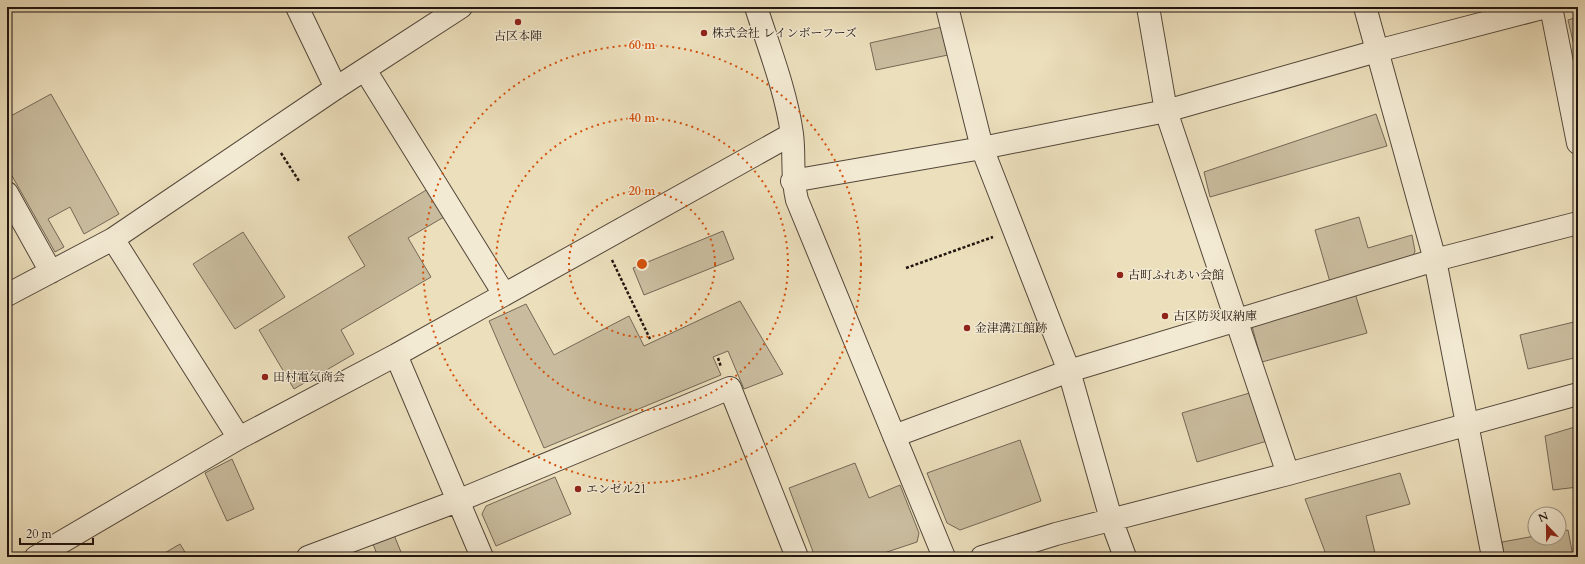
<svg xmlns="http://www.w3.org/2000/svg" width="1585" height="564" font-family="Cardo,'Noto Serif JP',serif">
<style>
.green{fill:#c9bc9e;stroke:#746856}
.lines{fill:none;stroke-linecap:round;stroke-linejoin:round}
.minor-casing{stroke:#53473a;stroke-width:24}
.path{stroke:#20140e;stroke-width:2.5;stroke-dasharray:3 2;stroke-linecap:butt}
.minor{stroke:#f3ead3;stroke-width:22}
.ring{fill:none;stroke:#d4520c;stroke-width:2;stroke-dasharray:2 4}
.poi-dot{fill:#8f2418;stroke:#f3ead3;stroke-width:1.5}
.labels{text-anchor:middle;stroke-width:3;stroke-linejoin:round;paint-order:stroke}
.poi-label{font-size:12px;fill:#20140e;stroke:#f3ead3;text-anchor:start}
.centre{fill:#d4520c;stroke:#f3ead3;stroke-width:2}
.ring-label{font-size:12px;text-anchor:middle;font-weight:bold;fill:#d4520c;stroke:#f3ead3;stroke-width:3;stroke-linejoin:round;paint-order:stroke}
</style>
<rect width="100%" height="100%" fill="#ecdfbc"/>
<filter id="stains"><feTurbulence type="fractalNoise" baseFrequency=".005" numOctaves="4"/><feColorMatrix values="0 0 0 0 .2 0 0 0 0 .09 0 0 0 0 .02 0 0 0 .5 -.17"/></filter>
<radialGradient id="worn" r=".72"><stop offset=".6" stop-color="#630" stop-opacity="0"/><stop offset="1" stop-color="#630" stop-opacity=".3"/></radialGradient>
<!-- green -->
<path class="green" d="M 1578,17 L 1578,53 L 1576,54 L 1568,20 Z
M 942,27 L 948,55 L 876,70 L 870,43 Z
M 51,94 L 119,214 L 84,234 L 70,207 L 48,219 L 64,247 L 55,252 L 7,167 L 7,118 Z
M 1376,114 L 1387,146 L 1210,197 L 1204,172 Z
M 428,189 L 444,217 L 408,238 L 431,277 L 341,330 L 354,354 L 294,389 L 259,330 L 365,266 L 348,237 Z
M 1359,217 L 1368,248 L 1412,235 L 1415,251 L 1413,257 L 1330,282 L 1315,230 Z
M 723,231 L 734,259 L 644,295 L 633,268 Z
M 243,232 L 285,297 L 235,329 L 193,264 Z
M 1355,293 L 1367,333 L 1262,362 L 1251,323 Z
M 740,301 L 783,374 L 744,389 L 728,351 L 713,357 L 721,375 L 544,448 L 489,321 L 526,304 L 554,355 L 629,316 L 644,346 Z
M 1578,321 L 1578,357 L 1528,369 L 1520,335 Z
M 1253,392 L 1267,441 L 1197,462 L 1182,413 Z
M 1578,426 L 1578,487 L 1553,490 L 1545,436 Z
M 1020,440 L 1041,501 L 960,530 L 947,523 L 927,473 Z
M 232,459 L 254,509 L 227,521 L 205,473 Z
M 855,463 L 869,498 L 900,485 L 919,533 L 917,542 L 872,557 L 815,557 L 789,488 Z
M 1400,473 L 1410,504 L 1366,516 L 1376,557 L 1327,557 L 1305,499 Z
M 555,477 L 571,514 L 496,546 L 482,514 L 486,506 Z
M 1568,530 L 1573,556 L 1504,557 L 1502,542 L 1535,536 L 1535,538 L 1559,538 L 1559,532 Z
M 394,535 L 403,557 L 378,557 L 373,544 Z
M 180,544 L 188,557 L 158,557 Z"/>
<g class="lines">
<!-- minor casing -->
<g class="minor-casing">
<path id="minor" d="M 297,7 L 336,88
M 756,7 C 769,48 786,91 792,134 C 795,157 791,176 797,200 L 944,557
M 947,7 L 982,148 L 1069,371 L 1111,519 L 1125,557
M 1148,7 L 1166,111 L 1288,474
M 1365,7 L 1435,260 L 1493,557
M 1551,7 L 1578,143
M 365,70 L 504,294
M 792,181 L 982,148 L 1166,111 L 1377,51 L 1546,7
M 7,193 L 51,272
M 113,239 L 239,438
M 7,295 L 113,239 L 336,88 L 461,7
M 396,355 L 482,557
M 894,436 L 1069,371 L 1435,260 L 1578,223
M 36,557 L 239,438 L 396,355 L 792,134
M 308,557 L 460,500 L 730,388 L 797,557
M 982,557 L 1056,534 L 1288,474 L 1578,394"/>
</g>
<!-- path -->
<path class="path" d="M 281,153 L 299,181
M 612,260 L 650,339
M 906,268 L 993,237
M 718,358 L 721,367"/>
<!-- minor -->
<use href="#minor" class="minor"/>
</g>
<!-- distance rings -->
<g class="ring">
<circle cx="642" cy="264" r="73"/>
<circle cx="642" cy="264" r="146"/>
<circle cx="642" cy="264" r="219"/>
</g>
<!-- markers -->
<g class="poi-dot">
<circle cx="518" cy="22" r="4"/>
<circle cx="704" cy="33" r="4"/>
<circle cx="1120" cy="275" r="4"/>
<circle cx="1165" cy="316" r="4"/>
<circle cx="967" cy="328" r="4"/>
<circle cx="265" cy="377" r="4"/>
<circle cx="578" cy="489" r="4"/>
</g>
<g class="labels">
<!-- poi labels -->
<g class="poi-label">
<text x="712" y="37">株式会社 レインボーフーズ</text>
<text x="518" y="40" text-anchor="middle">古区本陣</text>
<text x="1128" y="279">古町ふれあい会館</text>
<text x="1173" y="320">古区防災収納庫</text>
<text x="975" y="332">金津溝江館跡</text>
<text x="273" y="381">田村電気商会</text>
<text x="586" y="493">エンゼル21</text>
</g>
</g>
<circle cx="642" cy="264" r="6" class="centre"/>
<g class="ring-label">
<text x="642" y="49">60 m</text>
<text x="642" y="122">40 m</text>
<text x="642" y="195">20 m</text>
</g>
<!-- margin -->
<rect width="1585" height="564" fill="none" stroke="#ecdfbc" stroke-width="24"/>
<rect x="8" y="8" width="1569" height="548" fill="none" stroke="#20140e" stroke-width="2"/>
<rect x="12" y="12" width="1561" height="540" fill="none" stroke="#20140e"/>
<!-- north arrow -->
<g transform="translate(1547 526) rotate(338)"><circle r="19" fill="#f3ead3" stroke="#9f9484"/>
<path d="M0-3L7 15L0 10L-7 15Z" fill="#8f2418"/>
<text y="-6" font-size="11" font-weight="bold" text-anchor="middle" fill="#20140e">N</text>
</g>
<!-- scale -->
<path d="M20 538v6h73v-6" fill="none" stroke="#20140e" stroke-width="2"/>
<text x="26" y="538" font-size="12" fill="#20140e" stroke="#f3ead3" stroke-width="3" paint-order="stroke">20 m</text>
<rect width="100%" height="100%" filter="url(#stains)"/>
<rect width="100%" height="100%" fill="url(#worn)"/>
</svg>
